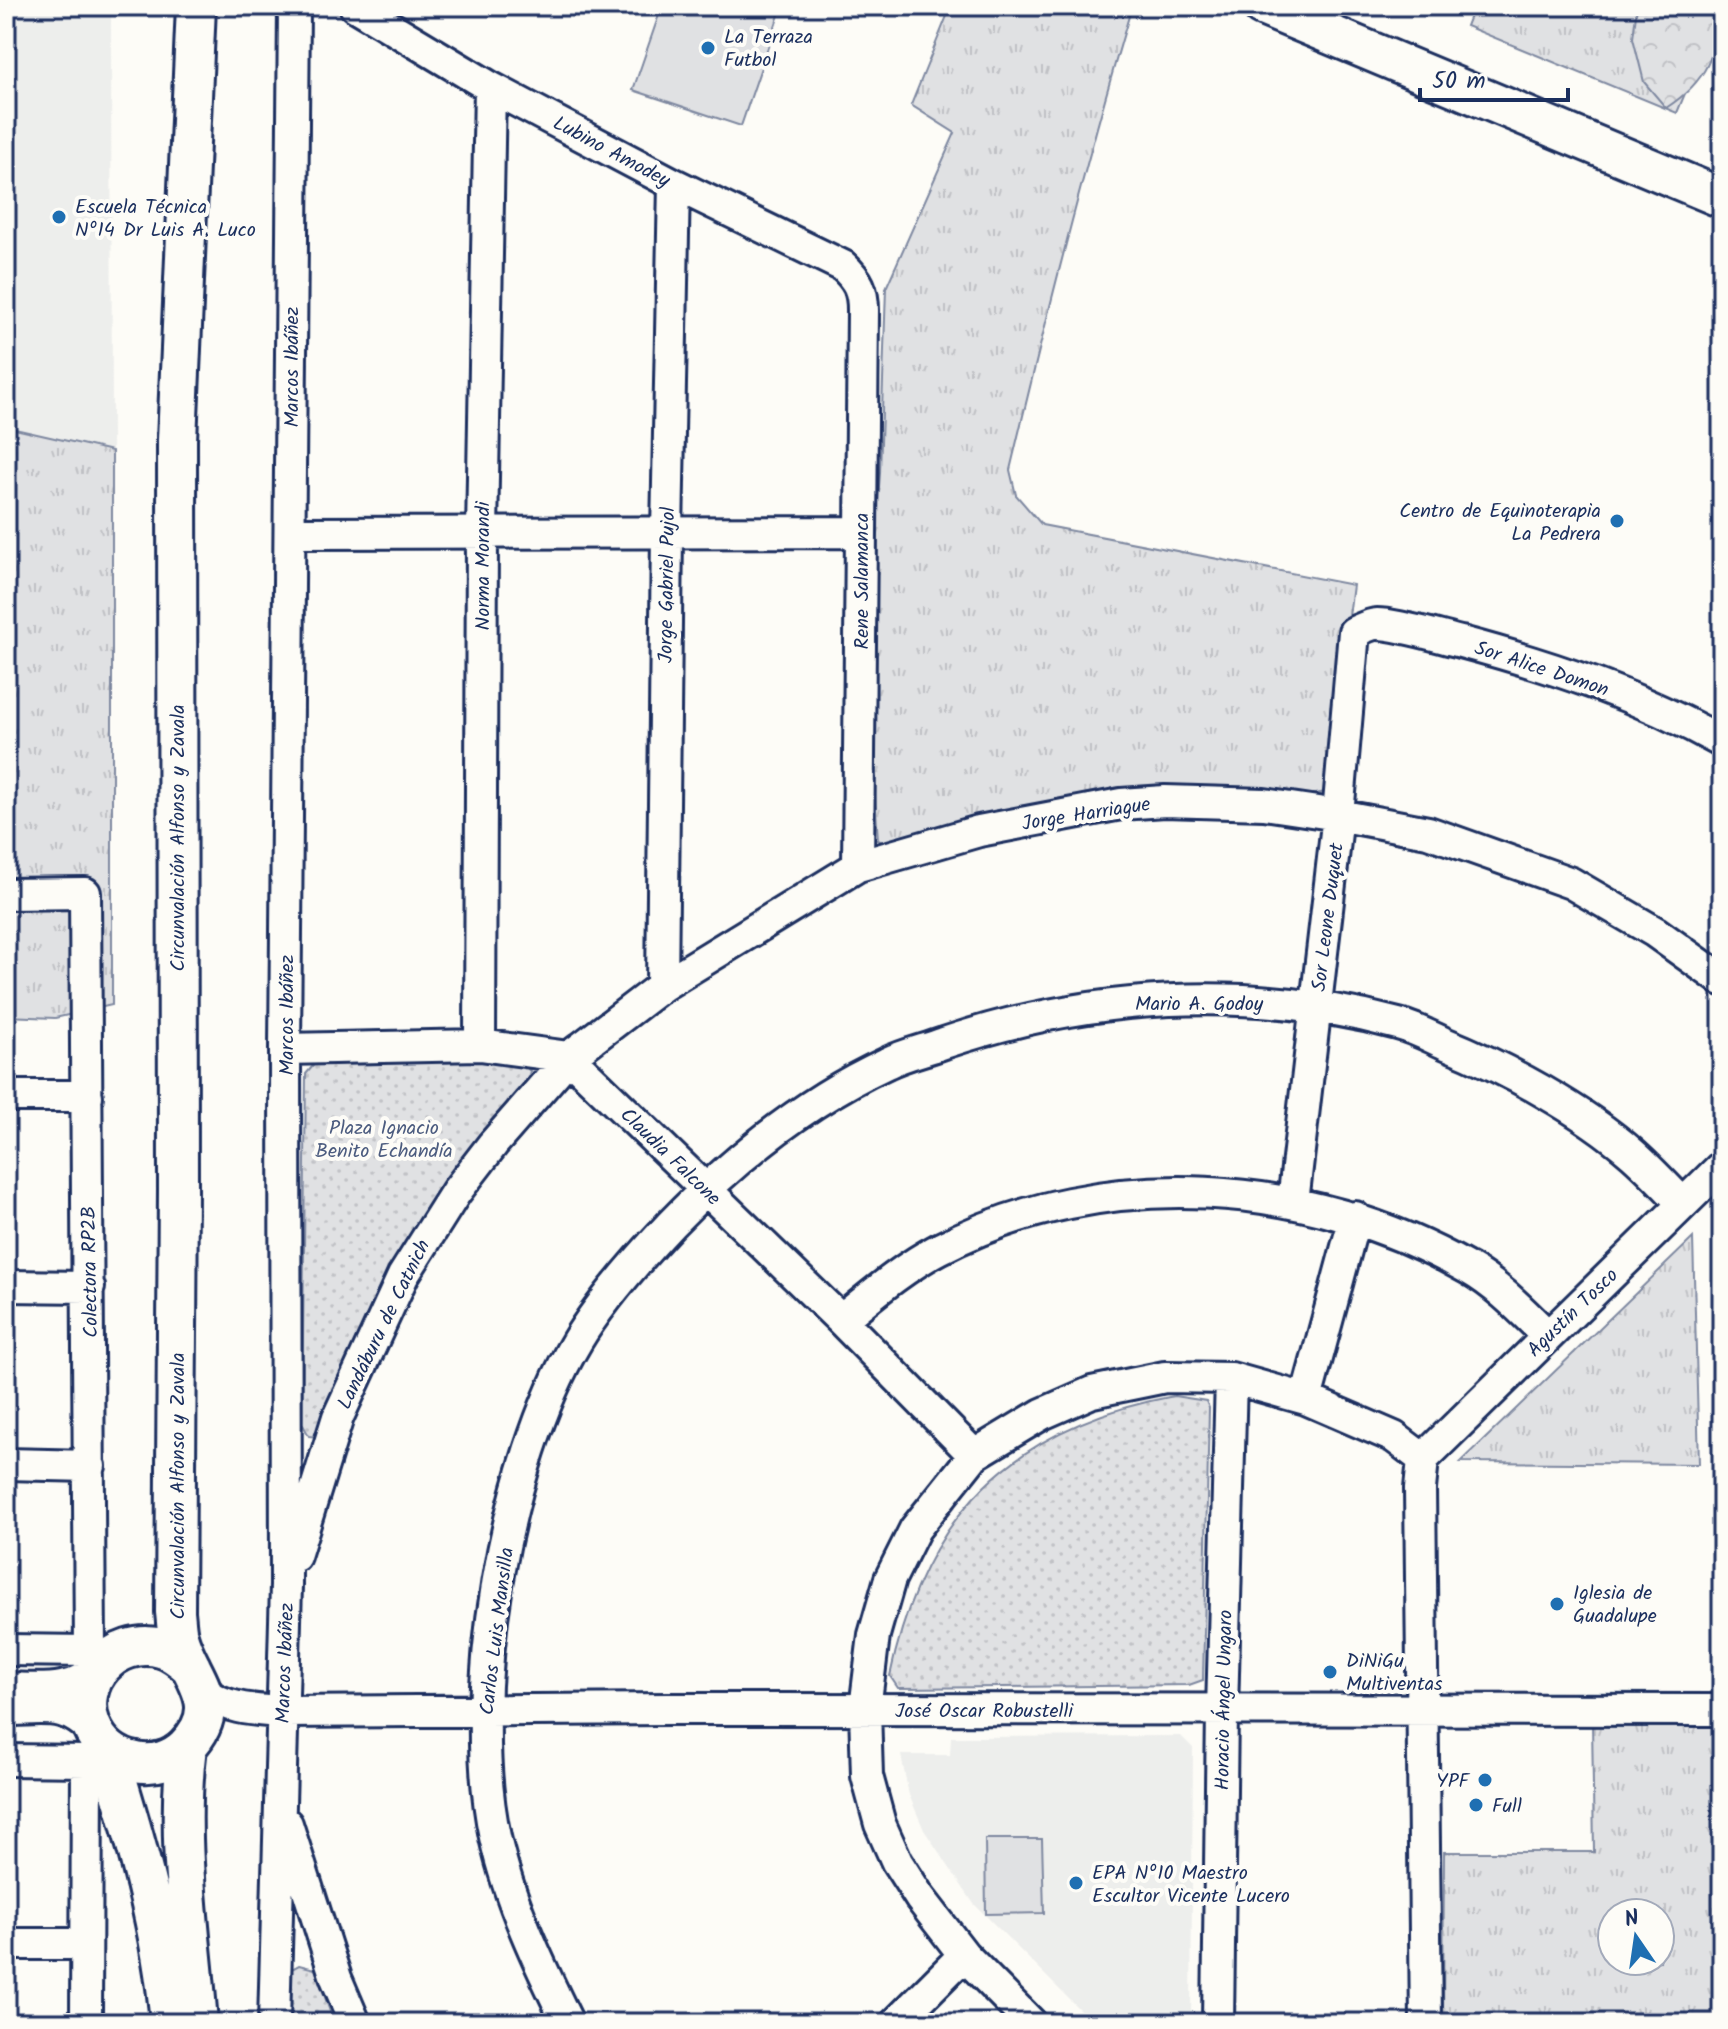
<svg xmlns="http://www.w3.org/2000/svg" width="1728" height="2029" font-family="Kalam,sans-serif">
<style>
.built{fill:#edeeec}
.grass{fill:url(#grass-tufts);stroke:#7e88a0;stroke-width:2;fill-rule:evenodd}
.forest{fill:url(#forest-crowns);stroke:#7e88a0;stroke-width:2}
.park{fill:url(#park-dots);stroke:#7e88a0;stroke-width:2}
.pitch{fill:#e0e1e3;stroke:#7e88a0;stroke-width:2}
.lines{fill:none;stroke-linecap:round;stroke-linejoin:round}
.minor-casing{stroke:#1b2f5e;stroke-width:36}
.major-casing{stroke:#1b2f5e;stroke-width:44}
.minor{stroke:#fdfcf7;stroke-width:30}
.major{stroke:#fdfcf7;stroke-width:38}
.poi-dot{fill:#1f6fb2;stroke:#fdfcf7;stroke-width:3}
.labels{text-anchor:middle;stroke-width:8;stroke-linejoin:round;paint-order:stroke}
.poi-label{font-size:20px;fill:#1b2f5e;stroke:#fdfcf7;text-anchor:start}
.street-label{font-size:20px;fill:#1b2f5e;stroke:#fdfcf7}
.park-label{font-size:20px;fill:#4c5c7f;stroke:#fdfcf7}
</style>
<defs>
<pattern id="grass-tufts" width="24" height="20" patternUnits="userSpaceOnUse" patternTransform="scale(2)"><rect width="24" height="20" fill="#e0e1e3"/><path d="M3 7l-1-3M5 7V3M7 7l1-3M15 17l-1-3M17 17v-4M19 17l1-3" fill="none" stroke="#c0c1c5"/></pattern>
<pattern id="forest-crowns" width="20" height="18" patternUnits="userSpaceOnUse" patternTransform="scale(2)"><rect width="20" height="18" fill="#e0e1e3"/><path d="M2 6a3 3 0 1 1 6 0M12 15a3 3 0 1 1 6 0" fill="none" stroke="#c0c1c5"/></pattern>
<pattern id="park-dots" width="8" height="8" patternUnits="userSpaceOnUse" patternTransform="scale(2)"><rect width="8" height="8" fill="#e0e1e3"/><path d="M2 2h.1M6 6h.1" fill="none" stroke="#c0c1c5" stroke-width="1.8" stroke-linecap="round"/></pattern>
</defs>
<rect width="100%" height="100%" fill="#fdfcf7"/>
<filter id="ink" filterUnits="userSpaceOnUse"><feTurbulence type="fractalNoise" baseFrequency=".0125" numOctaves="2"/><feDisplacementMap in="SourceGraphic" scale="16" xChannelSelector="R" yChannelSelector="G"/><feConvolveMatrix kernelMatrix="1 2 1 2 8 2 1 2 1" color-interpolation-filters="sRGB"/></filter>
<g filter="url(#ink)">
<!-- built -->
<path class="built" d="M 6,6 L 111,6 L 112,451 L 6,427 Z
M 1181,1736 L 1193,1748 L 1191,2023 L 1093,2023 L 974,1904 L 924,1830 L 909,1795 L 901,1755 L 950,1755 L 951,1737 Z"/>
<!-- grass -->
<path class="grass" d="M 951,6 L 1132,6 C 1086,159 1047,314 1010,470 L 1016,495 L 1042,525 L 1353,585 L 1328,782 L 1325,792 L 1311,795 L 1256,788 L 1205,788 L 891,846 L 878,840 L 866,662 L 880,473 L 886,288 L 955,133 L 911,105 Z
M 1474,6 L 1721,6 L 1677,113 L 1466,26 Z
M 6,427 L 112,451 L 112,1005 L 55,1018 L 6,1016 Z
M 1693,1238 L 1699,1464 L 1461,1462 Z
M 1592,1721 L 1722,1726 L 1722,2023 L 1443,2023 L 1444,1852 L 1594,1852 ZM 1612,1913 L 1660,1913 L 1660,1961 L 1612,1961 Z"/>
<!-- forest -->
<path class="forest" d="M 1637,6 L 1721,6 C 1715,55 1709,80 1666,108 L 1644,82 L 1633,38 Z"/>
<!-- park -->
<path class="park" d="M 319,1059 L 521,1062 L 530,1071 L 526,1087 L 319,1437 L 309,1436 L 302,1423 L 306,1074 Z
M 1174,1396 L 1206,1401 L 1209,1408 L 1203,1680 L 1189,1685 L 898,1688 L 890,1676 C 923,1516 1012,1426 1174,1396 Z
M 299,1965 L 315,1969 L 334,2023 L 287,2023 L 288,1971 Z"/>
<!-- pitch -->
<path class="pitch" d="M 662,6 L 782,6 L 741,126 L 633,90 Z
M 985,1839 L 1042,1839 L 1044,1913 L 986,1914 Z"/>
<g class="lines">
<!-- minor casing -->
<g class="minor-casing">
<path id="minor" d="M 355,6 L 490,87 L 674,184 L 843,266 C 858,280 863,290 863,310 L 858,866
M 290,533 L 861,532
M 6,894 L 85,893 L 90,1651 L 6,1650
M 662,986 L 667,532 L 674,184
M 480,1045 L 482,533 L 490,87
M 285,1049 L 480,1045 L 569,1057 L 841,1320 L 974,1455
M 6,1096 L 87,1096
M 1293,1202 L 1338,815 L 1354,632 C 1361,629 1370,624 1377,624 C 1397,624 1440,637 1461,642 C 1551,666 1640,696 1722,742
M 6,1286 L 89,1287
M 841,1320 C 873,1294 903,1268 939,1249 C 1105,1163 1309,1178 1469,1269 C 1499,1286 1524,1313 1548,1336
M 1306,1399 L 1355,1217
M 1423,1459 L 1420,1489 L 1426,2023
M 1423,1459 L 1722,1166
M 6,1464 L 90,1466
M 295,1556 L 338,1417 L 403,1276 L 456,1192 L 493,1144 L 569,1057 L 662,986 L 858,866 L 979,831 L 1121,804 L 1165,801 L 1264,804 L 1338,815 L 1428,832 L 1571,883 L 1655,932 L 1722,980
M 6,1688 C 44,1689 72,1694 100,1666
M 202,1691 C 225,1709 254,1710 282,1712 L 668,1709 L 1722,1710
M 6,1710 C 45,1710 64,1702 93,1731
M 6,1760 L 87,1761 L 86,2023
M 287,1824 L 336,1978 L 355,2023
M 6,1944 L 86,1944
M 274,2023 L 286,1585 L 285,1049 L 294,6
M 568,2023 C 539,1964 509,1901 495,1837 C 465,1698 504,1463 577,1341 C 601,1301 639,1258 671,1224 C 732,1161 807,1100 887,1063 C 905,1054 925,1050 944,1043 C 1088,994 1250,984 1398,1024 C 1414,1028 1429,1036 1444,1043 C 1506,1068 1583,1110 1633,1154 C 1651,1170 1667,1187 1683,1204
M 896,2023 L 964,1955
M 1031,2023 L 964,1955 L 920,1898 L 897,1862 L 880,1824 L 867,1776 L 865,1709 L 874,1635 L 890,1579 L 915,1529 L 974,1455 L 1042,1414 L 1092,1392 L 1165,1377 L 1231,1378 L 1306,1399 L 1394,1437 L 1423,1459
M 1218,2023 L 1222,1711 L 1231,1378"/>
</g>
<!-- major casing -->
<g class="major-casing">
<path id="major" d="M 1262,6 L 1722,198
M 191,1667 C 182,1659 173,1651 161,1648 C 115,1636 74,1682 91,1725 C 99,1745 114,1758 136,1762 C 153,1766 173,1760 186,1747 C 228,1704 189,1678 178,1636 C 176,1628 176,1619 175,1612 L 178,1190 L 177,440 L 196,6
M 187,1746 C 175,1838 191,1931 198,2023
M 108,1750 C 136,1840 162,1929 170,2023"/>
</g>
<!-- minor -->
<use href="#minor" class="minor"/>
<!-- major -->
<use href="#major" class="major"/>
</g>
</g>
<!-- markers -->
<g class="poi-dot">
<circle cx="708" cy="48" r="8"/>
<circle cx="59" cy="217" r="8"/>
<circle cx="1617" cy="521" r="8"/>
<circle cx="1557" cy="1604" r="8"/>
<circle cx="1330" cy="1672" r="8"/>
<circle cx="1485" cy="1780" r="8"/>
<circle cx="1476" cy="1805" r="8"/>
<circle cx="1076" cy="1883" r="8"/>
</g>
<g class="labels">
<!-- poi labels -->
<g class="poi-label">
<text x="724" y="43">La Terraza<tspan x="724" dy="23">Futbol</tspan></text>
<text x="75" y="213">Escuela Técnica<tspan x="75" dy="23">Nº14 Dr Luis A. Luco</tspan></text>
<text x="1601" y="517" text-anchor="end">Centro de Equinoterapia<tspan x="1601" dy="23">La Pedrera</tspan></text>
<text x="1573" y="1599">Iglesia de<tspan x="1573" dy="23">Guadalupe</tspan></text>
<text x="1346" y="1667">DiNiGu<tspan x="1346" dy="23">Multiventas</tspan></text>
<text x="1469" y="1787" text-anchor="end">YPF</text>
<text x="1492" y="1812">Full</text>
<text x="1092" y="1879">EPA Nº10 Maestro<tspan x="1092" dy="23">Escultor Vicente Lucero</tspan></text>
</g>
<!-- street labels -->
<g class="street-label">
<text transform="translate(612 151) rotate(28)" y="7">Lubino Amodey</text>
<text transform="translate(291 367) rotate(-90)" y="7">Marcos Ibáñez</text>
<text transform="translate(482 566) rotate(-90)" y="7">Norma Morandi</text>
<text transform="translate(861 581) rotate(-90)" y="7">Rene Salamanca</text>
<text transform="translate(666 585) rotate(-89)" y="7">Jorge Gabriel Pujol</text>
<text transform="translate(1542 668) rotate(18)" y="7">Sor Alice Domon</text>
<text transform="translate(1086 813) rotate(-9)" y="7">Jorge Harriague</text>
<text transform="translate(177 838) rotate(-90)" y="7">Circunvalación Alfonso y Zavala</text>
<text transform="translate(1327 917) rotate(-83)" y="7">Sor Leone Duquet</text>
<text x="1199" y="1010">Mario A. Godoy</text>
<text transform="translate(286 1015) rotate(-90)" y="7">Marcos Ibáñez</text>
<text transform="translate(671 1156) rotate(44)" y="7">Claudia Falcone</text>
<text transform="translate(89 1272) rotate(-91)" y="7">Colectora RP2B</text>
<text transform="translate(1572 1312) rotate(-44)" y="7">Agustín Tosco</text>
<text transform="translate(383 1324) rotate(-64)" y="7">Landáburu de Catnich</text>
<text transform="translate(177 1486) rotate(-90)" y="7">Circunvalación Alfonso y Zavala</text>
<text transform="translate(496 1631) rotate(-83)" y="7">Carlos Luis Mansilla</text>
<text transform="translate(284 1663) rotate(-88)" y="7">Marcos Ibáñez</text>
<text transform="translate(1223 1700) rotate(-89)" y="7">Horacio Ángel Ungaro</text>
<text x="984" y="1717">José Oscar Robustelli</text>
</g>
<!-- park labels -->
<g class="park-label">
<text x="384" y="1134">Plaza Ignacio<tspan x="384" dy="23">Benito Echandía</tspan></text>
</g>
</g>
<!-- margin -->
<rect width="1728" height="2029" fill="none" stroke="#fdfcf7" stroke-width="32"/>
<rect x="16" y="16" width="1696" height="1997" fill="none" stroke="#1b2f5e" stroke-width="3" filter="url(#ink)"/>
<!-- north arrow -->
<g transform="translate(1636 1937) rotate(347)"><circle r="38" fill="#fdfcf7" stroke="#a3aaba" stroke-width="2"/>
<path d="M0-6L14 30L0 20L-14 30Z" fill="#1f6fb2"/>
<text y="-12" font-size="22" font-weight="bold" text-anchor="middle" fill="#1b2f5e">N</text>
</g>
<!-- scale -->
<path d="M1420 88v12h148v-12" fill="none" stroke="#1b2f5e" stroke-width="4"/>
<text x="1432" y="88" font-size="24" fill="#1b2f5e" stroke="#fdfcf7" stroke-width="6" paint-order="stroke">50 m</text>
</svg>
